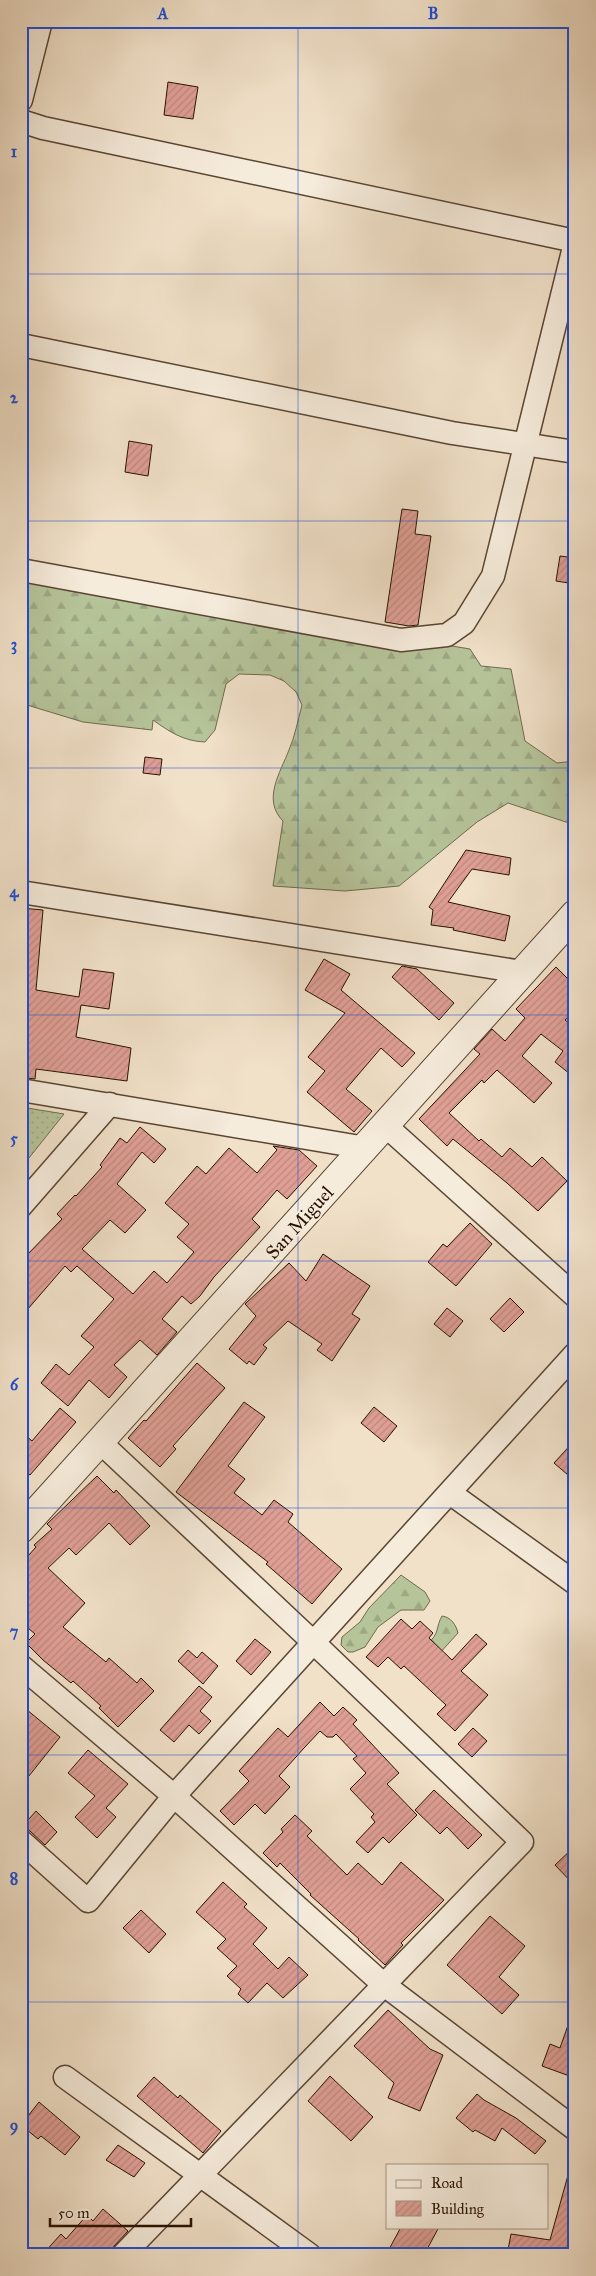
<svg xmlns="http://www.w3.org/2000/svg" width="596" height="2276" font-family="'IM FELL Great Primer',serif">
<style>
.grass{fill:url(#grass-dots);stroke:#6f6a4e}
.forest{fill:url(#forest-firs);stroke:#6f6a4e}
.building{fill:url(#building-hatch);stroke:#281101}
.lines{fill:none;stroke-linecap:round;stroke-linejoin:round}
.minor-casing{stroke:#5a4533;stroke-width:25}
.tertiary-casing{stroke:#5a4533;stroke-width:30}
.minor{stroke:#f6ecdc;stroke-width:22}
.tertiary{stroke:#f6ecdc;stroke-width:28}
.grid{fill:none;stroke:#1d4ed8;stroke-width:1;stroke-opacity:0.55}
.labels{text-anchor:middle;stroke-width:4;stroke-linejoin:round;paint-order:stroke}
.street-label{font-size:19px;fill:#281101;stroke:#f6ecdc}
.neatline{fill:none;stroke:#1d4ed8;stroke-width:2}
.grid-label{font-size:16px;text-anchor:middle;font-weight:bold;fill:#1d4ed8}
</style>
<defs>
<pattern id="grass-dots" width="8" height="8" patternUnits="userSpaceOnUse" patternTransform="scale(1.25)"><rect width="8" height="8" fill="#b6c49a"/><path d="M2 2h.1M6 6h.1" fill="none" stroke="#9ca783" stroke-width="1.8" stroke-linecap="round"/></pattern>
<pattern id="forest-firs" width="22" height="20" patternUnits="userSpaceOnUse" patternTransform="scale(1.25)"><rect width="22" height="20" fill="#b6c49a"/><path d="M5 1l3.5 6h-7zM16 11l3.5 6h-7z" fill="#9ca783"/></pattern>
<pattern id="building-hatch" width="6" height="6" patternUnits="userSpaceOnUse" patternTransform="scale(1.25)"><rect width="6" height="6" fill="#df9f95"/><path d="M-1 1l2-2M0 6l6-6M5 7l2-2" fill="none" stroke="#bf887f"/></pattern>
</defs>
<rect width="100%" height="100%" fill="#f1e1c9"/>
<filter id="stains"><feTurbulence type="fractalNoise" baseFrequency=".004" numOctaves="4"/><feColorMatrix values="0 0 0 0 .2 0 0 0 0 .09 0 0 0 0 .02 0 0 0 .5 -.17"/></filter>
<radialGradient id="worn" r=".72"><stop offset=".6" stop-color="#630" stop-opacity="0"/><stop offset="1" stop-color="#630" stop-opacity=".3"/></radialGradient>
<!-- grass -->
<path class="grass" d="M 21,1107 L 64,1114 L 21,1168 Z"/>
<!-- forest -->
<path class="forest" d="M 21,574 L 470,649 L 481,666 L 511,669 L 525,741 L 557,763 L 575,761 L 575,825 L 508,803 L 477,822 L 399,886 L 345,891 L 273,886 L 283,821 C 262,800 280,773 289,750 C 295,736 298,720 302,705 L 296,692 L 284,681 L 270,675 L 239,674 L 226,684 L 215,730 L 205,742 C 183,741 170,732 153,720 L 152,730 L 83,722 L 27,705 L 21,707 Z
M 401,1575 L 425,1592 L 430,1601 L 424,1610 L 401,1610 L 378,1627 L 365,1647 L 353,1652 L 348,1652 L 341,1645 L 342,1637 L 360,1622 L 369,1608 Z
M 442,1616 C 451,1617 456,1625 458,1633 L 439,1654 L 428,1642 C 439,1636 436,1626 442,1616 Z"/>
<!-- building -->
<path class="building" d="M 168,82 L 198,87 L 193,119 L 164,115 Z
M 129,441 L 152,445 L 148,476 L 125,472 Z
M 402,509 L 418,511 L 415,534 L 431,536 L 418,625 L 409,626 L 385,622 Z
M 560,556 L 575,558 L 575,584 L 556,581 Z
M 145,757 L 162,759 L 160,775 L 143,773 Z
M 466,850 L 511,858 L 509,875 L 472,869 L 448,902 L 510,916 L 505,941 L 453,930 L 454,928 L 431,925 L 433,910 L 429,907 Z
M 21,908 L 43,910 L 36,990 L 79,997 L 83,969 L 114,973 L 109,1009 L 81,1005 L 76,1037 L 131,1048 L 127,1081 L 36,1069 L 35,1079 L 21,1077 L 21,1010 L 23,996 L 21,995 Z
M 324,959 L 350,974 L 341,990 L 415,1053 L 402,1067 L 381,1048 L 346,1089 L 372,1111 L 354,1132 L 307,1092 L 325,1071 L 308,1057 L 345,1013 L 305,990 Z
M 402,966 L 417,969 L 454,1003 L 439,1020 L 392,977 Z
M 556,967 L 575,986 L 575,1011 L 565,1020 L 575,1028 L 575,1078 L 555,1062 L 563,1051 L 541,1034 L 522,1056 L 552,1083 L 534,1103 L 497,1070 L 484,1083 L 482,1080 L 449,1113 L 479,1141 L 481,1139 L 502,1157 L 510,1148 L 532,1167 L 542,1157 L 567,1181 L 538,1211 L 507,1183 L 453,1139 L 447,1146 L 419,1119 L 480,1054 L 474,1049 L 492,1029 L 505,1041 L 525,1018 L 516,1009 Z
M 140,1127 L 166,1149 L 154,1163 L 142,1152 L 117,1184 L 146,1210 L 125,1233 L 110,1220 L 82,1249 L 133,1294 L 154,1271 L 167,1283 L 194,1252 L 177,1237 L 189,1224 L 165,1203 L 197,1166 L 206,1174 L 229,1148 L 257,1173 L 277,1150 L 273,1146 L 299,1150 L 317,1166 L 287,1199 L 277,1190 L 252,1219 L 260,1227 L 214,1277 L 200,1296 L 191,1304 L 182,1296 L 162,1319 L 177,1332 L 157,1355 L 140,1340 L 114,1365 L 127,1377 L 109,1398 L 89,1380 L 68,1406 L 41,1383 L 56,1364 L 69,1375 L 94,1347 L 81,1336 L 114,1299 L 77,1266 L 71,1272 L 65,1266 L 21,1317 L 21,1261 L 62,1219 L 57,1214 L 75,1195 L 76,1196 L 102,1167 L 100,1165 L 120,1138 L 127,1143 Z
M 470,1223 L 492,1244 L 456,1286 L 428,1262 L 443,1244 L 447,1247 Z
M 323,1254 L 370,1286 L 352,1314 L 360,1319 L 332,1361 L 317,1350 L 322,1344 L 288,1321 L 263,1345 L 267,1348 L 254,1365 L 249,1361 L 247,1364 L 229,1349 L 256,1316 L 245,1304 L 289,1263 L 306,1281 Z
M 510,1298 L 524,1312 L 504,1332 L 490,1319 Z
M 447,1308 L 463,1321 L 450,1337 L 434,1324 Z
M 197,1363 L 225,1388 L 173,1446 L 176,1449 L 160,1467 L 128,1438 L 144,1420 L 146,1421 Z
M 244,1402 L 265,1417 L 228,1466 L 245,1479 L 234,1493 L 262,1515 L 274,1500 L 293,1514 L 288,1522 L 342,1569 L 312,1604 L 266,1564 L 268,1562 L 176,1492 Z
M 374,1407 L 397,1426 L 384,1442 L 361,1423 Z
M 60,1408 L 76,1422 L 30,1475 L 21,1468 L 21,1431 L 32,1441 Z
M 575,1440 L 575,1481 L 554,1463 Z
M 97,1476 L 114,1493 L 116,1490 L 150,1526 L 130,1545 L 109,1523 L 76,1555 L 69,1548 L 48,1568 L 85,1603 L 63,1627 L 106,1662 L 109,1658 L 137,1683 L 141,1678 L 154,1691 L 118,1727 L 99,1708 L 101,1706 L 73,1681 L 71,1683 L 43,1660 L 26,1643 L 35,1634 L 21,1622 L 21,1564 L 36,1547 L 34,1545 L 52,1529 L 47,1524 Z
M 401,1619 L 412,1629 L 420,1621 L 433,1633 L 429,1638 L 452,1660 L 476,1634 L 487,1644 L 461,1671 L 488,1695 L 455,1731 L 437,1714 L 446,1705 L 404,1666 L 401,1669 L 388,1657 L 378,1667 L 366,1657 Z
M 255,1639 L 271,1652 L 251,1675 L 236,1661 Z
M 188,1650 L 197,1658 L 202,1652 L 218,1666 L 203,1684 L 178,1661 Z
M 199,1686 L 212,1697 L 200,1711 L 211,1721 L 199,1734 L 189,1725 L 174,1742 L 160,1730 Z
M 320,1702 L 334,1716 L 343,1707 L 357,1720 L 353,1724 L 399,1773 L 387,1784 L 417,1815 L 389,1843 L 383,1837 L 368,1853 L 356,1842 L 375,1822 L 371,1817 L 374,1814 L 350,1789 L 366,1773 L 353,1759 L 357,1756 L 336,1734 L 333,1737 L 327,1737 L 320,1731 L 304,1748 L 279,1776 L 290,1787 L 265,1814 L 255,1804 L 234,1825 L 220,1811 L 249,1781 L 239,1771 L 278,1728 L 288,1737 Z
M 21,1705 L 60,1737 L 21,1786 Z
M 473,1728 L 487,1741 L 472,1757 L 458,1744 Z
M 88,1750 L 128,1784 L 106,1808 L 116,1817 L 97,1838 L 75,1817 L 95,1796 L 68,1773 Z
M 434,1790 L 482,1835 L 468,1849 L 447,1827 L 440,1834 L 415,1810 Z
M 36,1811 L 57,1832 L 45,1845 L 30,1831 L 21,1828 Z
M 295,1815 L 312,1831 L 307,1836 L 347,1875 L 358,1863 L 382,1885 L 401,1862 L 444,1900 L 401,1943 L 403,1945 L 385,1965 L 358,1940 L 359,1939 L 310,1895 L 311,1894 L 280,1863 L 277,1867 L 263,1853 L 283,1832 L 281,1829 Z
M 575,1846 L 575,1886 L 555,1865 Z
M 223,1882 L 247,1904 L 244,1907 L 267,1928 L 253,1944 L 278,1969 L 289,1957 L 308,1975 L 283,1998 L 267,1983 L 248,2003 L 238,1994 L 241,1989 L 227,1976 L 237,1966 L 217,1948 L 226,1939 L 196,1912 Z
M 141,1910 L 166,1934 L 149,1953 L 123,1928 Z
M 490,1916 L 525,1946 L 499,1977 L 519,1995 L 502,2014 L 447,1965 Z
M 388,2010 L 430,2049 L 443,2055 L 420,2111 L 388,2098 L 394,2083 L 354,2046 Z
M 573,2011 L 575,2012 L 575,2078 L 542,2066 L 550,2044 L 560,2048 Z
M 330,2076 L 373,2117 L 351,2141 L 308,2101 Z
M 154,2077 L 178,2098 L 180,2095 L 221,2131 L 203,2153 L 137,2096 Z
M 477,2094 L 484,2100 L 516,2118 L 546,2141 L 535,2154 L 502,2128 L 495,2141 L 475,2130 L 473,2132 L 456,2118 Z
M 39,2102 L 80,2137 L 65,2155 L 41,2136 L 38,2139 L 21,2125 Z
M 118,2145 L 145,2163 L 134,2177 L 106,2160 Z
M 570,2168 L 575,2169 L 575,2239 L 572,2243 L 575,2244 L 575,2255 L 507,2255 L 511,2234 L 550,2240 Z
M 103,2209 L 128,2231 L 114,2246 L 110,2255 L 42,2255 L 61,2234 L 66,2239 L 87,2215 L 93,2221 Z
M 401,2227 L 439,2227 L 424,2255 L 386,2255 Z"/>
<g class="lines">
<!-- minor casing -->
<g class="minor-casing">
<path id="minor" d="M 21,100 L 41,21
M 21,121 L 43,128 L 575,241
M 21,345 L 452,433 L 575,452
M 21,570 L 401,640 L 447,635 L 464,623 L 493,576 L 575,243
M 21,892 L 522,972
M 21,1090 L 366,1148
M 386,1126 L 575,1296
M 21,1206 L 110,1104
M 100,1442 L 313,1642 L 522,1842 L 123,2255
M 450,1493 L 575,1583
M 21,1666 L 174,1796 L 383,1984 L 575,2129
M 21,1841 L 88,1901 L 174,1796 L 575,1354
M 65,2077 L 310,2255"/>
</g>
<!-- tertiary casing -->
<g class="tertiary-casing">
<path id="tertiary" d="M 21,1529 L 575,914"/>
</g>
<!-- minor -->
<use href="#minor" class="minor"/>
<!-- tertiary -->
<use href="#tertiary" class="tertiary"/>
</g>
<!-- grid -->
<path class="grid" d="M 298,21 L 298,2255M 21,274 L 575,274M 21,521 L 575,521M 21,768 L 575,768M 21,1015 L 575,1015M 21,1261 L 575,1261M 21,1508 L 575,1508M 21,1755 L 575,1755M 21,2002 L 575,2002"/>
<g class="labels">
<!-- street labels -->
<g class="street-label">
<text transform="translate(299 1222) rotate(-48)" y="7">San Miguel</text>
</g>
</g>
<!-- margin -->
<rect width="596" height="2276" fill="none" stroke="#f1e1c9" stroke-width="55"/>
<!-- legend -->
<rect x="386" y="2164" width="162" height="65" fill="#f6ecdc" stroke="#a49484"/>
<rect x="396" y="2180" width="25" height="8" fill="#f6ecdc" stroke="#a49484"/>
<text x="431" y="2188" font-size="15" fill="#281101">Road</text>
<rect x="396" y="2201" width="25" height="15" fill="url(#building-hatch)" stroke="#a49484"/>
<text x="431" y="2214" font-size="15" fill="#281101">Building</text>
<!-- scale -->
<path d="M50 2218v8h141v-8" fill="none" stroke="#281101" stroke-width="2.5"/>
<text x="58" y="2218" font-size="15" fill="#281101" stroke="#f6ecdc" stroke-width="4" paint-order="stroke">50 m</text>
<rect x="28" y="28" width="540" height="2220" class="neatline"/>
<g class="grid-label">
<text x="163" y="19">A</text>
<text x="433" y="19">B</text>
<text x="14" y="157">1</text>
<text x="14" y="403">2</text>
<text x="14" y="650">3</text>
<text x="14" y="897">4</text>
<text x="14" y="1144">5</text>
<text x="14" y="1390">6</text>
<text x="14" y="1637">7</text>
<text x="14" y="1884">8</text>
<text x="14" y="2131">9</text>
</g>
<rect width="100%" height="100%" filter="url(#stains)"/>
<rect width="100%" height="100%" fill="url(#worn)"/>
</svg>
